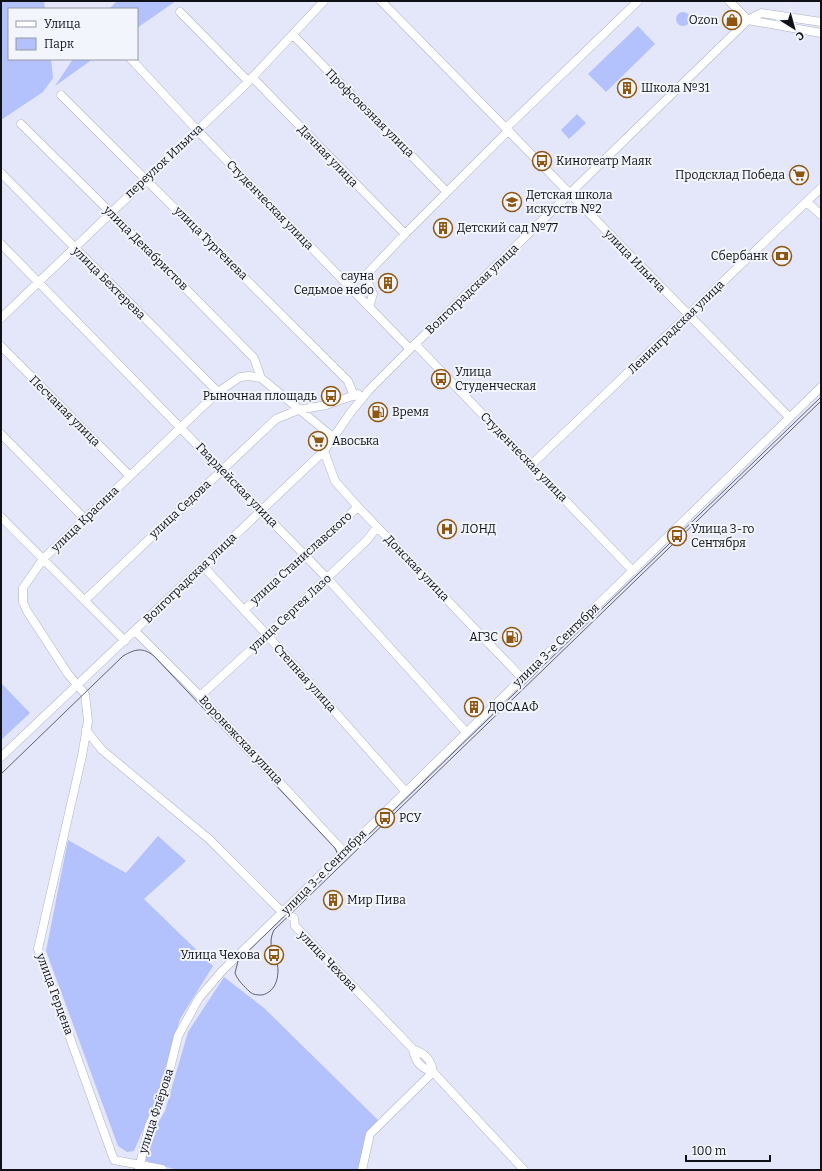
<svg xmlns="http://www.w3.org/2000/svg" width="822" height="1171" font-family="Bitter,serif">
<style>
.green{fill:#b3c1fc}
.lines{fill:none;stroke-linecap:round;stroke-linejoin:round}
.minor-casing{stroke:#aeb2c3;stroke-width:9}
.minor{stroke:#fff;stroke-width:8}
.tram{stroke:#5f626c;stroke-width:1}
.labels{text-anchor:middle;stroke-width:4;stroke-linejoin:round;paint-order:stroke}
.poi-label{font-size:12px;fill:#0f1116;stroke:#f3f5fc;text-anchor:start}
.street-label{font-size:12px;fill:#0f1116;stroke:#f3f5fc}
</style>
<rect width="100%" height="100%" fill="#e3e7f9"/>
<!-- green -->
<path class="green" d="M 1,1 L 44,1 L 45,9 L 9,9 L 9,59 L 51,59 L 53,78 L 43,92 L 1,120 Z
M 117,1 L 176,1 L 137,28 L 137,9 L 109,9 Z
M676 19a7 7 0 1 1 14 0a7 7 0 1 1-14 0Z
M 638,26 L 655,44 L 606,92 L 588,74 Z
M 73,59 L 93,59 L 55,86 Z
M 577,114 L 586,123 L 569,139 L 561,130 Z
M 1,683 L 30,713 L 1,740 Z
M 158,836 L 186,861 L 144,899 L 213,966 L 180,1019 L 156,1100 L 134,1151 L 127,1152 L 118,1146 L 46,951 L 68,840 L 126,873 Z
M 224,977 L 264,1008 L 378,1120 L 367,1133 L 359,1170 L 177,1170 L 149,1162 L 138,1156 L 165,1111 L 188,1032 Z"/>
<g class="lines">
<!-- minor casing -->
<g class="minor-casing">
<path id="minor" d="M 381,1 L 789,417
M 729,1 L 748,20 L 821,33
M 180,12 L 248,81
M 293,35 L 447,192
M 131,59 L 197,130 L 410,349
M 252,77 L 405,234
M 61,95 L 348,381 L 354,396
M 21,124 L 110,212 L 254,358 L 261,378
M 506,128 L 638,1
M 1,173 L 218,392
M 807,202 L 821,215
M 1,244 L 327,578 L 466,732
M 369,307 L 373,294 L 365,276 L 405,234 L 508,131
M 1,318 L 247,83 L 324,1
M 415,344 L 633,571
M 1,346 L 130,476
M 1,434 L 85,519
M 324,451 L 335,481 L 358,507 L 522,678
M 531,465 L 821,188
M 1,517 L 125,641
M 203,566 L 267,635 L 405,791
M 85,600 L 276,419 L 298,410 L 326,405 L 358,394
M 244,610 L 358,507
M 135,631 L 200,696 L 344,852
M 200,696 L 267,635 L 367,540 L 377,527
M 86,730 L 102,750 L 209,839 L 279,909 L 294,918 L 295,926 L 413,1049 C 415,1062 421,1068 433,1072 L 524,1170
M 1,757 L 324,451 L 351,412 L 369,390 L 410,349 L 748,20 L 761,13 L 821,22
M 139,1169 L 149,1126 L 164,1093 L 178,1036 L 199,998 L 222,971 L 821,387
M 162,1169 L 114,1160 L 38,949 L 82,756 L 88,721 L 85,694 L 68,674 L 27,611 L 23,602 L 23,588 L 43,559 L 218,392 L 240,377 L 249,376 L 261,378 L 334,438
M 362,1170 L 370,1134 L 433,1072 C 431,1059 425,1054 413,1049"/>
</g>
<!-- minor -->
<use href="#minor" class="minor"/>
<!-- tram -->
<path class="tram" d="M 821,397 L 238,961 L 235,973 C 238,981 244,986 250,992 C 253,995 258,995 262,995 C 276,992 280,976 277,962 C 275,955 271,949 271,942 C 271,938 272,934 274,930 L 821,401
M 1,774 L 123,656 C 135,649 143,647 154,656 L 335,848 L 338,855 L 337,865"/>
</g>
<!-- icons -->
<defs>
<g id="shop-ring" transform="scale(1)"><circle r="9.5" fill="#f3f5fc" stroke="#8f560f" stroke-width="1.5"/><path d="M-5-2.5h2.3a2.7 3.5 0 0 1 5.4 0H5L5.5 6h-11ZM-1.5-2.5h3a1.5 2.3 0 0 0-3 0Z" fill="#8f560f"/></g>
<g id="building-ring" transform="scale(1)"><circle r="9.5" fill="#f3f5fc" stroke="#8f560f" stroke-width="1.5"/><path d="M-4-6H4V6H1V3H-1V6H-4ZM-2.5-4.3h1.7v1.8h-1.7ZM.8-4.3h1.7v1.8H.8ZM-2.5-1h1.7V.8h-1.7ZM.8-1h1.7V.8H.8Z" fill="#8f560f"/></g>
<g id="bus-ring" transform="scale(1)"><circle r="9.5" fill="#f3f5fc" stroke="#8f560f" stroke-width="1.5"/><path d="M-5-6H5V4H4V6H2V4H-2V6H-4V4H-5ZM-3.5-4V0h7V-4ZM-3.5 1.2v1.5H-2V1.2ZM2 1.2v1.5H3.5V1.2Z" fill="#8f560f"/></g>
<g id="supermarket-ring" transform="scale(1)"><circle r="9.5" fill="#f3f5fc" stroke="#8f560f" stroke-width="1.5"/><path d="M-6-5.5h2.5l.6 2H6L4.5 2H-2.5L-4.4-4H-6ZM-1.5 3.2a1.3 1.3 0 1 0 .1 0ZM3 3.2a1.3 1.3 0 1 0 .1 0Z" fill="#8f560f"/></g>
<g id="school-ring" transform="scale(1)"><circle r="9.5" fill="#f3f5fc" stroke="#8f560f" stroke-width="1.5"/><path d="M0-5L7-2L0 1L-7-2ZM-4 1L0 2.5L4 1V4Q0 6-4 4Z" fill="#8f560f"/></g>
<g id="bank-ring" transform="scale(1)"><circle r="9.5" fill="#f3f5fc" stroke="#8f560f" stroke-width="1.5"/><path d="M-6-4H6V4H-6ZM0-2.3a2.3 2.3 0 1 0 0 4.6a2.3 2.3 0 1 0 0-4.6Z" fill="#8f560f"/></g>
<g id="fuel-ring" transform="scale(1)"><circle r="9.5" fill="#f3f5fc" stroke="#8f560f" stroke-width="1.5"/><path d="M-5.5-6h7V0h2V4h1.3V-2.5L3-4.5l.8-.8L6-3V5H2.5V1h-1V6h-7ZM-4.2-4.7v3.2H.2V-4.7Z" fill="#8f560f"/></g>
<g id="hospital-ring" transform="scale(1)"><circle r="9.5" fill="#f3f5fc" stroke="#8f560f" stroke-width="1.5"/><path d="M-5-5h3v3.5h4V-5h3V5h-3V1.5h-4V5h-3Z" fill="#8f560f"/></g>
</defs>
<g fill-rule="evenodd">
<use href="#shop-ring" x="732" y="20"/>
<use href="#building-ring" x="627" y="88"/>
<use href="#bus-ring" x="542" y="161"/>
<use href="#supermarket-ring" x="799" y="175"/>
<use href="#school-ring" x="512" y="202"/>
<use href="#building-ring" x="443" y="228"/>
<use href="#bank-ring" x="782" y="256"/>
<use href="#building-ring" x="388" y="283"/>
<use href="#bus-ring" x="441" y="379"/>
<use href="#bus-ring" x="331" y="396"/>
<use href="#fuel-ring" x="378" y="412"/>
<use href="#supermarket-ring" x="318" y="441"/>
<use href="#hospital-ring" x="447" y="529"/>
<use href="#bus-ring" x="677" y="536"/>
<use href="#fuel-ring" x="512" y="637"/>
<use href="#building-ring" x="474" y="707"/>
<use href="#bus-ring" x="385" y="818"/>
<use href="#building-ring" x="333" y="900"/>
<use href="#bus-ring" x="274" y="955"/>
</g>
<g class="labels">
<!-- poi labels -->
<g class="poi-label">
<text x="718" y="24" text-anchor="end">Ozon</text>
<text x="641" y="92">Школа №31</text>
<text x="556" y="165">Кинотеатр Маяк</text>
<text x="785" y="179" text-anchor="end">Продсклад Победа</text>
<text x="526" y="199">Детская школа<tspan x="526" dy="14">искусств №2</tspan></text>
<text x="457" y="232">Детский сад №77</text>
<text x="768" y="260" text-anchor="end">Сбербанк</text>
<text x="374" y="280" text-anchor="end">сауна<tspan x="374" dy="14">Седьмое небо</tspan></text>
<text x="455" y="376">Улица<tspan x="455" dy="14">Студенческая</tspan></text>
<text x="317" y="400" text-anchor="end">Рыночная площадь</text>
<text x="392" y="416">Время</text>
<text x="332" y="445">Авоська</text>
<text x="461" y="533">ЛОНД</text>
<text x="691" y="533">Улица 3-го<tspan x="691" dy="14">Сентября</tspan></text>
<text x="498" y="641" text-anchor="end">АГЗС</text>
<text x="488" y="711">ДОСААФ</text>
<text x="399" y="822">РСУ</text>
<text x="347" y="904">Мир Пива</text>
<text x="260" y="959" text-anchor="end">Улица Чехова</text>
</g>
<!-- street labels -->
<g class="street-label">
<text transform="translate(370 113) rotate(45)" y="4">Профсоюзная улица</text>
<text transform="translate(328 156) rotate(46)" y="4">Дачная улица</text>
<text transform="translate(164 161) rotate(-43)" y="4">переулок Ильича</text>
<text transform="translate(270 205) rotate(46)" y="4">Студенческая улица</text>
<text transform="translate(211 243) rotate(45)" y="4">улица Тургенева</text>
<text transform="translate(146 248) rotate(45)" y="4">улица Декабристов</text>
<text transform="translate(635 261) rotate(46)" y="4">улица Ильича</text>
<text transform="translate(109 283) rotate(45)" y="4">улица Бехтерева</text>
<text transform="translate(472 289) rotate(-44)" y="4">Волгоградская улица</text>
<text transform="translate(676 327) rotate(-44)" y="4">Ленинградская улица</text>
<text transform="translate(65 411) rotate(45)" y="4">Песчаная улица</text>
<text transform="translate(524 457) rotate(46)" y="4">Студенческая улица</text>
<text transform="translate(237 485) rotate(46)" y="4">Гвардейская улица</text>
<text transform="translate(180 509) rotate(-43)" y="4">улица Седова</text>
<text transform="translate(85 519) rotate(-44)" y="4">улица Красина</text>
<text transform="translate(301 558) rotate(-42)" y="4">улица Станиславского</text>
<text transform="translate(417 568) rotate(46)" y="4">Донская улица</text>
<text transform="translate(190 578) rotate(-44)" y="4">Волгоградская улица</text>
<text transform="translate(290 613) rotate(-43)" y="4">улица Сергея Лазо</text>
<text transform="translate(556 645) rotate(-44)" y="4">улица 3-е Сентября</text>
<text transform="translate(305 678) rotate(48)" y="4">Степная улица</text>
<text transform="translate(241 740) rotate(47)" y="4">Воронежская улица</text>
<text transform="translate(324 872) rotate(-45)" y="4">улица 3-е Сентября</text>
<text transform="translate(328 961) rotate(46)" y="4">улица Чехова</text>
<text transform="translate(55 994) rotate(70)" y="4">улица Герцена</text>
<text transform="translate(156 1111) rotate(-72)" y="4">улица Флёрова</text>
</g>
</g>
<!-- border -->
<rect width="822" height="1171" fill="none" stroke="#0f1116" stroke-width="4"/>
<!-- legend -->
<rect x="8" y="8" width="130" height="52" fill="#f3f5fc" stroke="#989aa0"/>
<rect x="16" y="21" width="20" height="6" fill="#ffffff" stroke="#989aa0"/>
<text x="44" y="28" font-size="12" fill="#0f1116">Улица</text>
<rect x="16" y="38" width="20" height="12" fill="#b3c1fc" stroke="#989aa0"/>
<text x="44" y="48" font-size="12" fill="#0f1116">Парк</text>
<!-- north arrow -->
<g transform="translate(794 28) rotate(143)" stroke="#f3f5fc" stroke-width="3" paint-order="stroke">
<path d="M0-3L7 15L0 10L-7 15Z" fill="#0f1116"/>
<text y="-6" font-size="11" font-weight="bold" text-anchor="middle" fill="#0f1116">С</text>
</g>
<!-- scale -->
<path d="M686 1155v6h84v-6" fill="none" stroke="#0f1116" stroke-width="2"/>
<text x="692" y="1155" font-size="12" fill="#0f1116" stroke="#f3f5fc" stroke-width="3" paint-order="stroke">100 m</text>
</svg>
